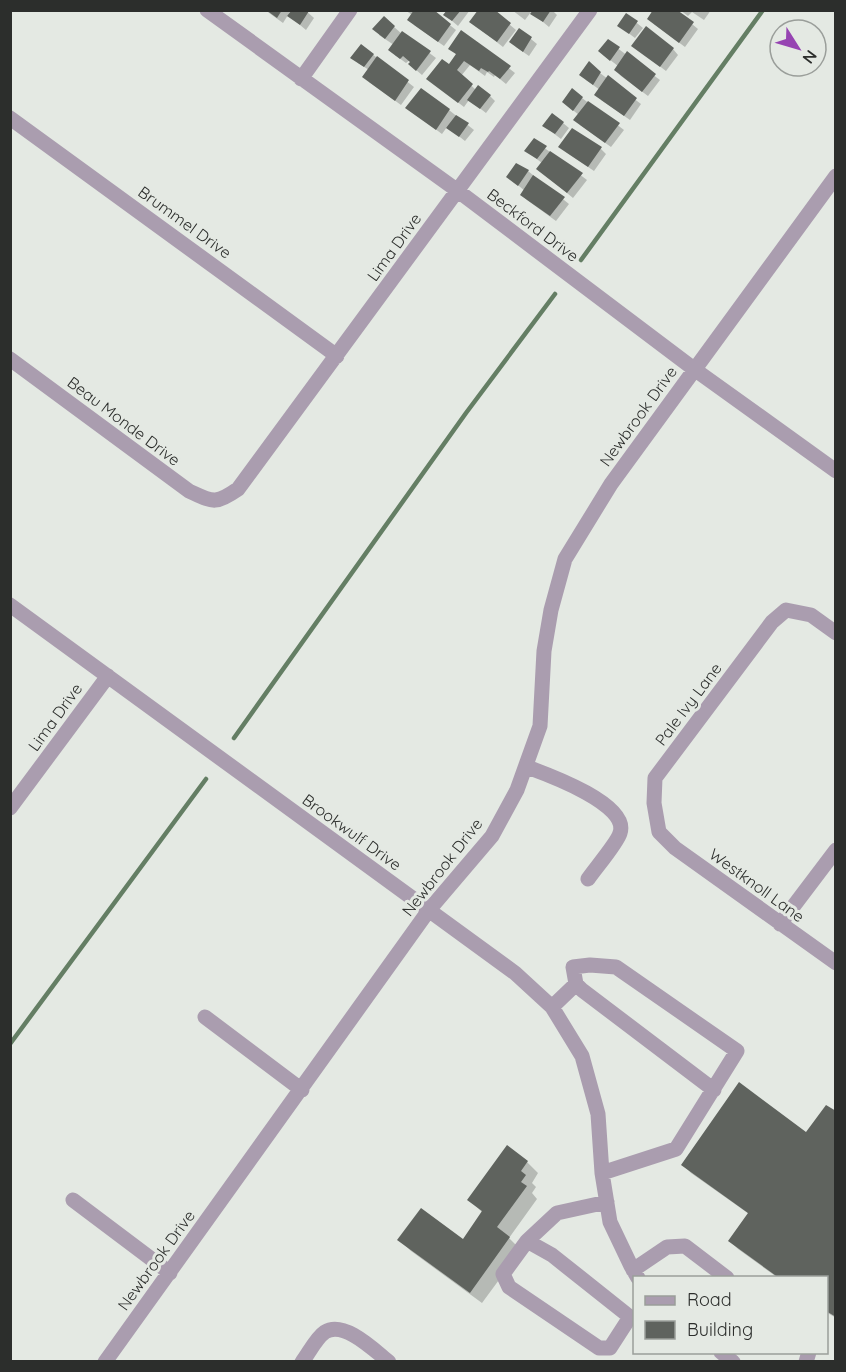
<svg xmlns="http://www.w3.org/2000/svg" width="846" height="1372" font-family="Quicksand,sans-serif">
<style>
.shadow{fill:#0003}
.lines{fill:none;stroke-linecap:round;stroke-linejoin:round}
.stream{stroke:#647e64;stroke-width:4.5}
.building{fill:#5f635e}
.minor{stroke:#aa9daf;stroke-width:15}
.labels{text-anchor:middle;stroke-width:6;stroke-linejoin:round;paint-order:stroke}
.street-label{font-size:16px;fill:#2c2e2c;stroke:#e4e9e3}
</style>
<rect width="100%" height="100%" fill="#e4e9e3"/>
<!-- shadow -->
<path class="shadow" d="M 265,10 L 305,10 L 314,18 L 306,30 L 288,15 L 283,23 Z
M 405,10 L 431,10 L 456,30 L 444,46 L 414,25 L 412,15 Z
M 449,10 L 470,10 L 458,26 L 445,15 Z
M 492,10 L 516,30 L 503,47 L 471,22 Z
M 512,10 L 552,10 L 557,15 L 549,27 L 531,12 L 525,20 Z
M 649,10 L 675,10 L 698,29 L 685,47 L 654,24 L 652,13 Z
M 680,10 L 711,10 L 704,20 L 692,12 L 688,16 Z
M 627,15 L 643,28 L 635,38 L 619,26 Z
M 384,18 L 402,34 L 403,33 L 436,58 L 422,75 L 415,69 L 414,57 L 406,63 L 395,55 L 394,45 L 379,35 Z
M 520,30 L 537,44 L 529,56 L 516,47 Z
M 462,32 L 515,73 L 506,84 L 495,75 L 494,77 L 487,72 L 485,76 L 470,65 L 461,76 L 476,90 L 490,96 L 495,101 L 486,113 L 469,100 L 464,107 L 434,84 L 457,55 L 450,48 Z
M 608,41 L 660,80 L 648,96 L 621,76 L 616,70 L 618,66 L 605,56 Z
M 362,46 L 414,87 L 401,105 L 369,82 L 369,70 L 358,63 Z
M 633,46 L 673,49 L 678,55 L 666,71 Z
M 600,73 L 641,104 L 630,120 L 601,100 L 600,90 L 586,80 Z
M 582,98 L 624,130 L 611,147 L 580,125 L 579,115 L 569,107 Z
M 407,108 L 449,110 L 474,130 L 465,141 L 447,127 L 442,134 Z
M 563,123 L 569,128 L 561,139 L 544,126 Z
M 534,140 L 587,180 L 573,198 L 538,169 L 542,163 L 526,151 Z
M 601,149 L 606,154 L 594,171 L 566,152 Z
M 528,171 L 569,204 L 556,221 L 527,200 L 522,195 L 525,191 L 508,177 Z
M 836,1113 L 836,1318 L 826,1312 L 826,1278 L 778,1278 L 738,1249 L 730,1241 L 749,1214 L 691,1173 L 683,1165 L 806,1134 Z
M 527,1162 L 538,1173 L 532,1183 L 536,1187 L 532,1193 L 537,1199 L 509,1238 L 521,1250 L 482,1303 L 411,1251 L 399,1240 L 463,1241 L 483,1213 L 469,1200 Z"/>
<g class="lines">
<!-- stream -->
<path class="stream" d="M 581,260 L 763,10
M 234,738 L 466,413 L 555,294
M 10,1044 L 206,779"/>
</g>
<!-- building -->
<path class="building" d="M 266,10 L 282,10 L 277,18 Z
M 292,10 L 308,10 L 309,11 L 300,25 L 287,16 Z
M 414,10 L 434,10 L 451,24 L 438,42 L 407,20 Z
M 447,10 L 461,10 L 452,21 L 443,15 Z
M 478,10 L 495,10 L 511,23 L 497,42 L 469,22 Z
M 533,10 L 551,10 L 543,22 L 530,14 Z
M 653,10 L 677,10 L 694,22 L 679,43 L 647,19 Z
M 626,13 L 638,21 L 629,34 L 617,26 Z
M 384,16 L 395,26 L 385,39 L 372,29 Z
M 646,26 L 674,48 L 660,67 L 631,46 Z
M 519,28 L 532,37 L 523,52 L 509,42 Z
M 461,30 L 511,66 L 500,79 L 489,71 L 488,72 L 481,68 L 479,71 L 464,61 L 457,70 L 473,84 L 458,103 L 426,79 L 442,59 L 449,64 L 456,54 L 448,49 Z
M 402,31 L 431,51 L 416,71 L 408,64 L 410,62 L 403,56 L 400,59 L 388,50 Z
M 608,39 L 620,47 L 610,61 L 598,51 Z
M 361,44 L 374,54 L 364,67 L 350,58 Z
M 627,51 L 656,74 L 642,92 L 614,70 Z
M 377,56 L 409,80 L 395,101 L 362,77 Z
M 589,61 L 601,72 L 593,85 L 579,75 Z
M 608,75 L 637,98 L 624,116 L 594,95 Z
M 478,85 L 491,95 L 480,109 L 467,100 Z
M 421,88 L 450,109 L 436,130 L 405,108 Z
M 572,88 L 583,97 L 573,111 L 562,102 Z
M 588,101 L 620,123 L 605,143 L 573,120 Z
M 552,113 L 564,122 L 555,134 L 542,126 Z
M 456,115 L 469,123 L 459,137 L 446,128 Z
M 572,128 L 602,147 L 588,167 L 558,147 Z
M 534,138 L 547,146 L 537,159 L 524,151 Z
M 550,151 L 583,173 L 567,193 L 536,169 Z
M 516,163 L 529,170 L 518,186 L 506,177 Z
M 533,175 L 565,197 L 550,216 L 520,195 Z
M 739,1082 L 806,1132 L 826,1105 L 836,1111 L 836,1317 L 826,1311 L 826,1278 L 779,1278 L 728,1241 L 748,1213 L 681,1165 Z
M 507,1145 L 528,1161 L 521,1171 L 526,1175 L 521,1182 L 527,1186 L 497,1227 L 510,1237 L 470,1293 L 397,1240 L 421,1208 L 463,1239 L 482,1211 L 467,1200 Z"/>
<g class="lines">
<!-- minor -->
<path class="minor" d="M 207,10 L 458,191 L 694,369 L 836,471
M 301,79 L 350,10
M 10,118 L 337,356
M 10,359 L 189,491 C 213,502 215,505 238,489 L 590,10
M 10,605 L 515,973 L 552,1007 L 582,1056 L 598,1114 L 602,1173 L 610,1222 L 631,1266 L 638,1278
M 836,633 L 811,615 L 786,610 L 772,622 L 655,778 L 654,803 L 659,832 L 675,848 L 836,963
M 527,767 C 546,774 630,804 620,833 C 618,842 594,870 588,879
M 10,808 L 108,676
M 780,924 L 836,850
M 552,1007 L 576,984
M 205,1017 L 302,1090
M 602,1173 L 676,1149 L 737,1051 L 616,967 L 590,965 L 573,967 L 576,984 L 582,990 L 714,1090
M 73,1200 L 170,1273
M 527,1241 L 552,1255 L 630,1317 L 610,1348 L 599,1348 L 509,1287 L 503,1274 Z
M 527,1241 L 557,1213 L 607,1202
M 633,1270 L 667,1247 L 685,1246 L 727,1278
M 721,1352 L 733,1362
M 105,1362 L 429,910 L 492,836 L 517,790 L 540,726 L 544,651 L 551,610 L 565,559 L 611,484 L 836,176
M 302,1362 C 309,1353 316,1338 325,1332 C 344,1320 374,1350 389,1362
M 806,1362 L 809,1352"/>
</g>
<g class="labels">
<!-- street labels -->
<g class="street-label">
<text transform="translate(185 222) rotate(36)" y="6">Brummel Drive</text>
<text transform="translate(533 225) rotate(37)" y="6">Beckford Drive</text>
<text transform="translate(394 247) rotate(-54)" y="6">Lima Drive</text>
<text transform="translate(638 416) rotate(-54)" y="6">Newbrook Drive</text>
<text transform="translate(124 421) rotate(37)" y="6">Beau Monde Drive</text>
<text transform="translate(688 704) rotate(-53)" y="6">Pale Ivy Lane</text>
<text transform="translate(55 717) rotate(-54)" y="6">Lima Drive</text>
<text transform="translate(352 832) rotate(36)" y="6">Brookwulf Drive</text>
<text transform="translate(442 867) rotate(-52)" y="6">Newbrook Drive</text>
<text transform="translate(757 885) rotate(36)" y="6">Westknoll Lane</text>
<text transform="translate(156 1260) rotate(-54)" y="6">Newbrook Drive</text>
</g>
</g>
<!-- border -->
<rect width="846" height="1372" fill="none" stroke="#2c2e2c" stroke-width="24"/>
<!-- legend -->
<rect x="633" y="1276" width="195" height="78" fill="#e4e9e3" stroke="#9a9e9a" stroke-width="1.5"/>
<rect x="645" y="1296" width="30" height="9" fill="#aa9daf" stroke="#9a9e9a" stroke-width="1.5"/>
<text x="687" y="1306" font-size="18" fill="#2c2e2c">Road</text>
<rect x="645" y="1321" width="30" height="18" fill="#5f635e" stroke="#9a9e9a" stroke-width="1.5"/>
<text x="687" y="1336" font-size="18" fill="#2c2e2c">Building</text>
<!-- north arrow -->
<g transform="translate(798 48) rotate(127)"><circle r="28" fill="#e4e9e3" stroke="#9a9e9a" stroke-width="1.5"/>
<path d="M0-4.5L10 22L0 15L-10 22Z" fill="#9644b2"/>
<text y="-9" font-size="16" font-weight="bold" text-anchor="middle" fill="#2c2e2c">N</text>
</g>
</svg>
